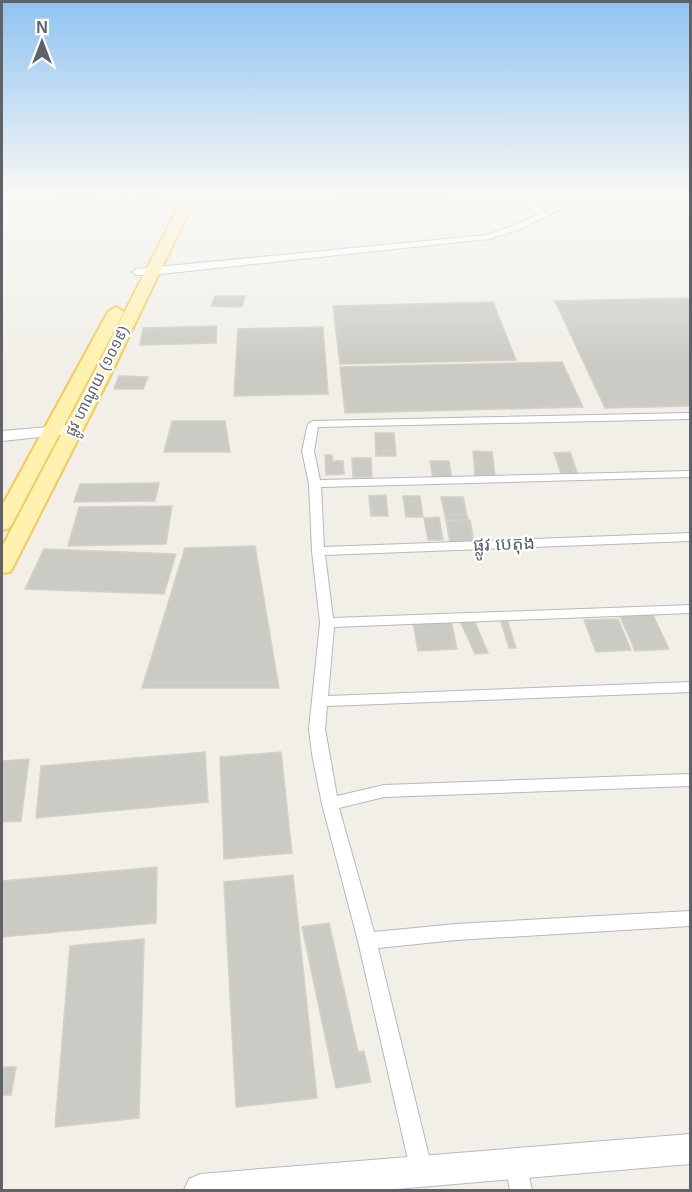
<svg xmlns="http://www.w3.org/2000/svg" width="692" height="1192" font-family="Arial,'Noto Sans Khmer',sans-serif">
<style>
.building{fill:#cccac5;stroke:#d6d1c6;stroke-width:1.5}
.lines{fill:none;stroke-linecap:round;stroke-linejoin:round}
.street-casing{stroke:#b5b8bc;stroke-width:2}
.secondary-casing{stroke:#b6babf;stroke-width:2}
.primary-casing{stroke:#f2c960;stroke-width:4}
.street{fill:#fff;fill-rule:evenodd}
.secondary{fill:#fff;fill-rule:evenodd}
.primary{fill:#fff2af;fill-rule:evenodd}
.labels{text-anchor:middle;stroke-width:4.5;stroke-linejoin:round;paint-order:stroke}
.far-street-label{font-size:15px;fill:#5f6368;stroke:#fff}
.street-label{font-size:18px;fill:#5f6368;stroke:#fff}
</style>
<rect width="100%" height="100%" fill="#f1efe8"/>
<!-- building -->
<path class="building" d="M 70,194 L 98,194 L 99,197 L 71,199 Z
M 331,194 L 451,194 L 454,198 L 341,208 Z
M 215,296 L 245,296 L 242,307 L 211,306 Z
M 690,298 L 690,406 L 605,408 L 555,301 Z
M 493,302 L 516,360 L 340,364 L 333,306 Z
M 217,326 L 216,343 L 140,345 L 143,328 Z
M 323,327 L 328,394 L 234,396 L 238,329 Z
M 562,362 L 583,407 L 345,413 L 340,367 Z
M 119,376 L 148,377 L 143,389 L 114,389 Z
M 172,421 L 225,421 L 230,452 L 164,452 Z
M 375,433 L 394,433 L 396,456 L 376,456 Z
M 473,451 L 492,452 L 495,476 L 475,476 Z
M 570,452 L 578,475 L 562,476 L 554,453 Z
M 325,455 L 332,455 L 333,461 L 343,461 L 344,474 L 326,475 Z
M 352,458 L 371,458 L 372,477 L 353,477 Z
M 430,461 L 449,461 L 452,479 L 433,479 Z
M 159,483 L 155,501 L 74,502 L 80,484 Z
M 386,495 L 388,516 L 371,516 L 369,496 Z
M 403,496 L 420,496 L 423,517 L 406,517 Z
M 441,497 L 463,497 L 468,520 L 446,520 Z
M 172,506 L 166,544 L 68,546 L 79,507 Z
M 439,517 L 443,540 L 428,540 L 424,518 Z
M 470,520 L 474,543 L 450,543 L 446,521 Z
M 255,546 L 279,688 L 142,688 L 185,548 Z
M 44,549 L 176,554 L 164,594 L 25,589 Z
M 652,613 L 669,649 L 635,651 L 619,614 Z
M 500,619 L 507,619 L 516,648 L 509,648 Z
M 618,619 L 631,650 L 596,652 L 584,620 Z
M 451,620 L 457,649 L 418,651 L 413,622 Z
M 474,620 L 488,653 L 475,654 L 460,621 Z
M 205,752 L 208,802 L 36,818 L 41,766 Z
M 281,752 L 292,853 L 224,859 L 220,757 Z
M 29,759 L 21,821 L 2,822 L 2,761 Z
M 157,867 L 156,923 L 2,937 L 2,881 Z
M 293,875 L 317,1098 L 236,1107 L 224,882 Z
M 329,923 L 358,1052 L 364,1051 L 371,1082 L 336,1088 L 302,927 Z
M 144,939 L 139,1118 L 55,1127 L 70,946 Z
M 2,1067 L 16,1067 L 11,1095 L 2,1095 Z"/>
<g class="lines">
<!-- street casing -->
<g class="street-casing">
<path id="street" d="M 513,194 L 521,194 L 544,212 L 581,194 L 591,194 L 516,231 L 488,239 L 152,275 L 136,275 L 132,272 L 136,269 L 487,235 L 510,227 L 538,215 Z
M 176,196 L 179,196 L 179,200 L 2,206 L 2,202 Z
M 690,413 L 690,419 L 318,427 L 314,451 L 320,480 L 690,471 L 690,477 L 321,487 L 324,547 L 690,533 L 690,541 L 325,555 L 333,618 L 690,605 L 690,613 L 334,627 L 328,696 L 690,682 L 690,692 L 327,706 L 325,729 L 337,796 L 384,785 L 690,774 L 690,786 L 384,797 L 339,808 L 374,932 L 456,924 L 690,911 L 690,926 L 456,940 L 378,948 L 433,1173 L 430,1181 L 422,1184 L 414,1181 L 411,1173 L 358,941 L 322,804 L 312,754 L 309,729 L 320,623 L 312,551 L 309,484 L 302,451 L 308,424 L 313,421 Z
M 516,1152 L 524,1155 L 532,1190 L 510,1190 L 505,1163 L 508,1155 Z"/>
</g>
<!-- secondary casing -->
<g class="secondary-casing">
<path id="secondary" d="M 172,194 L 196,194 L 196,195 C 191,200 177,199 172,194 Z
M 72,425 L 78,427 L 80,430 L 78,433 L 2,441 L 2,431 Z
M 690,1134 L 690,1164 L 385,1190 L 184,1190 L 189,1179 L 200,1174 Z"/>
</g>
<!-- primary casing -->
<g class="primary-casing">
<path id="primary" d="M 185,194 L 197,194 L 108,380 L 13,567 L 10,572 L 2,573 L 2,547 L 90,380 Z
M 116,307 L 124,312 L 12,524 L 9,528 L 2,530 L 2,506 L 108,312 Z"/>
</g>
<!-- street -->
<use href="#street" class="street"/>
<!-- secondary -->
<use href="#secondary" class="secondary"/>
<!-- primary -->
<use href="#primary" class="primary"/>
</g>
<!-- sky -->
<linearGradient id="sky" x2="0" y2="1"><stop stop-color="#8fc3f1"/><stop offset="0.54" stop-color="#f9f8f5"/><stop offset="1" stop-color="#f9f8f5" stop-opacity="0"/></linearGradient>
<rect width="692" height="361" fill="url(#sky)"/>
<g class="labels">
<!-- far-street labels -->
<g class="far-street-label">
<text transform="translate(97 381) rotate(-63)" y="5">ផ្លូវ ហាណូយ (១០១៩)</text>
</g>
<!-- street labels -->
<g class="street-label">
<text transform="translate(504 544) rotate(-2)" y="6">ផ្លូវ បេតុង</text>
</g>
</g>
<!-- border -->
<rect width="692" height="1192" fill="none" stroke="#5f6368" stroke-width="6"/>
<!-- north arrow -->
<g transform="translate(42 42)" stroke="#ffffff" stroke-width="4.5" paint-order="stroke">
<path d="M0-4.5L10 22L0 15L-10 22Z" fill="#5f6368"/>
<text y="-9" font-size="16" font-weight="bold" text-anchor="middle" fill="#5f6368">N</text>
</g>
</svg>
